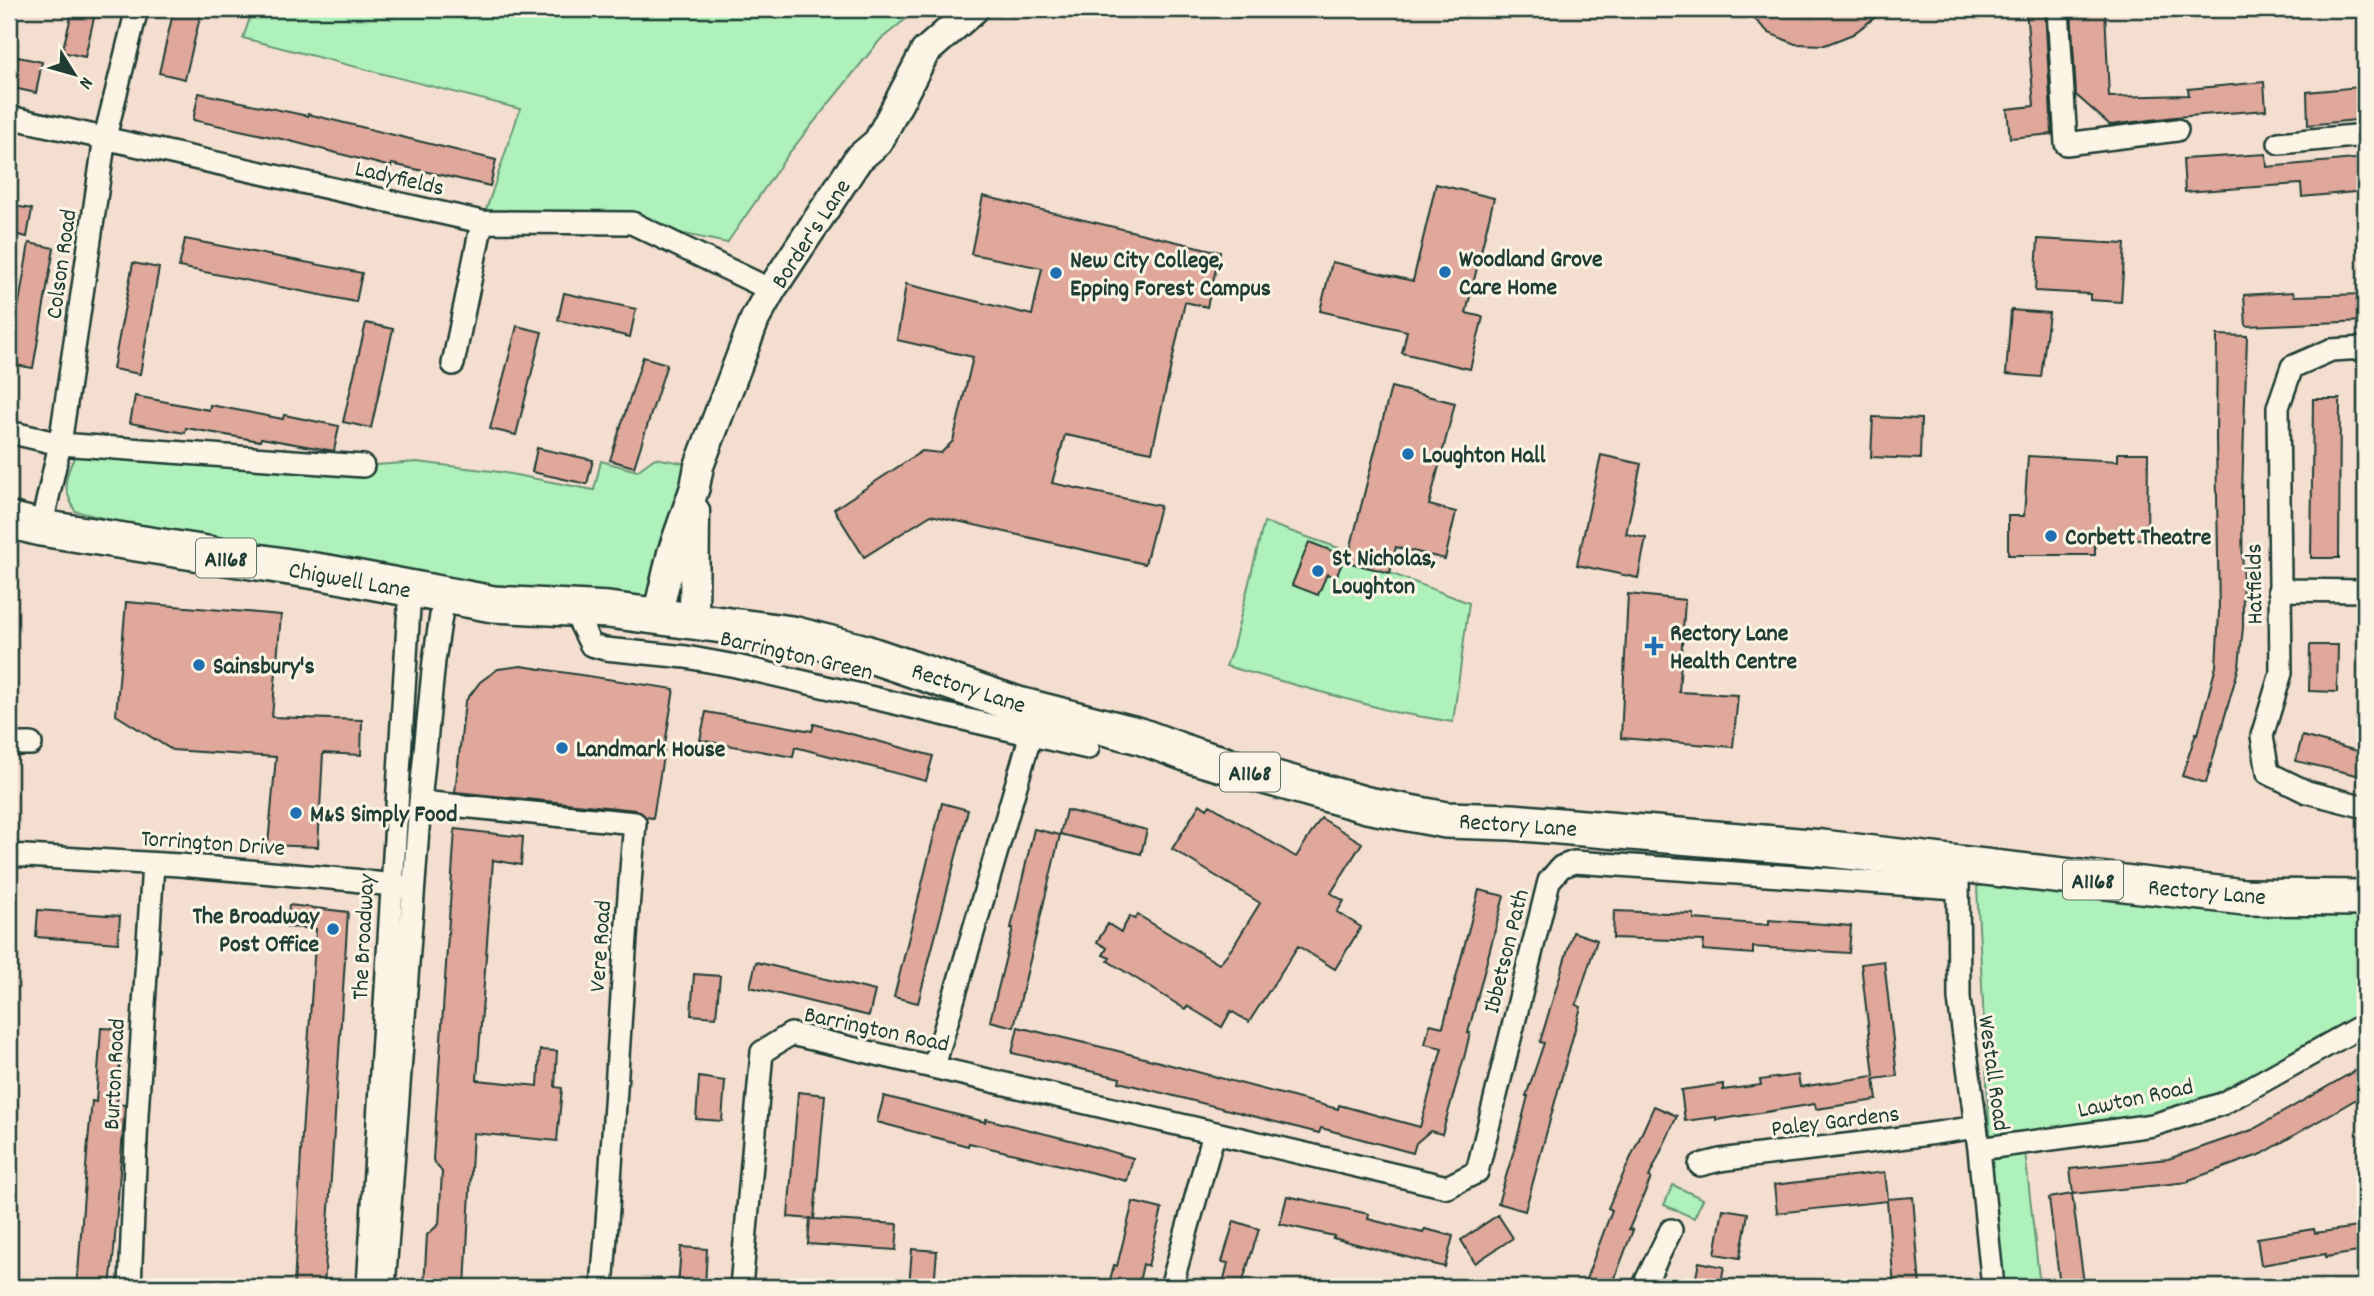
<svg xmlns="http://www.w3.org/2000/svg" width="2374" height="1296" font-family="Dekko,sans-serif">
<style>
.green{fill:#aff1ba;stroke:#679777;stroke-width:2}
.building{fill:#e0a79b;stroke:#1f3d34;stroke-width:2}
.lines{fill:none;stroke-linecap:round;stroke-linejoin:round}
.minor-casing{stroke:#1f3d34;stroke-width:26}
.tertiary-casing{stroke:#1f3d34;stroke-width:33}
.primary-casing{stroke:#1f3d34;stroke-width:40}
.minor{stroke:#fcf5e5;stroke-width:21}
.tertiary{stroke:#fcf5e5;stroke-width:28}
.primary{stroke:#fcf5e5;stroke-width:35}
.poi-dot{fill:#1f6fb2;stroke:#fcf5e5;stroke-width:2.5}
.labels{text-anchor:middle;stroke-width:6;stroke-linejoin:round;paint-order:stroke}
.shield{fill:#fcf5e5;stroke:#617469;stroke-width:2}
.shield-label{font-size:23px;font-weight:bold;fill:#1f3d34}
.street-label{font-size:24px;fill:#1f3d34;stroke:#fcf5e5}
.poi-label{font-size:24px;font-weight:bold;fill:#1f3d34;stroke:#fcf5e5;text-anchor:start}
</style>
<rect width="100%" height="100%" fill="#f4decf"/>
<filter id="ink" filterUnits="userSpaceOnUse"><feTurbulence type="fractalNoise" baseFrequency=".0143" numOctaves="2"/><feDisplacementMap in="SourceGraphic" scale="14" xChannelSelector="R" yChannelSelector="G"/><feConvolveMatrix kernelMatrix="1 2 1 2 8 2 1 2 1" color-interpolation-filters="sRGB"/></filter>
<g filter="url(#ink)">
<!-- green -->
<path class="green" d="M 253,9 L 918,9 L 880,40 L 789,153 L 727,243 L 632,223 L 482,222 L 520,109 L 243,38 Z
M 75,456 L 363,466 L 417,462 L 500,472 L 594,490 L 601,461 L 637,471 L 655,458 L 699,466 L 694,621 L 305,570 L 75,511 C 63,487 63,480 75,456 Z
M 1264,522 L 1339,548 L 1340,556 L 1347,562 L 1390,573 L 1469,603 L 1453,722 L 1394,712 L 1226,666 L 1233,647 Z
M 2003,874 L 2365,907 L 2365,1024 L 2222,1104 L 1992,1147 L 1989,1123 L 1977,887 Z
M 2025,1152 L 2040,1287 L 2004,1287 L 1988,1157 Z
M 1673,1185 L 1703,1199 L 1694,1218 L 1664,1205 Z"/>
<!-- building -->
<path class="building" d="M 73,9 L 96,9 L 85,57 L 62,52 Z
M 174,9 L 202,9 L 185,79 L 159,73 Z
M 1744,9 L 1886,9 L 1853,34 L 1825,45 L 1795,44 L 1769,33 Z
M 2026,9 L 2045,9 L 2052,134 L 2010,138 L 2007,109 L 2034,106 Z
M 2071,9 L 2105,9 L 2109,97 L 2189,95 L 2188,89 L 2264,82 L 2266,110 L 2175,117 L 2110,125 L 2076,95 Z
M 9,55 L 42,62 L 36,93 L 9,87 Z
M 2359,87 L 2359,96 L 2365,96 L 2365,119 L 2308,125 L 2307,92 Z
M 199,93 L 308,116 L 308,114 L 496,160 L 490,186 L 392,164 L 391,167 L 286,140 L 193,120 Z
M 2266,154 L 2267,167 L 2365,158 L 2365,191 L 2302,197 L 2301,184 L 2185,192 L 2183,159 Z
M 1436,184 L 1494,198 L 1466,313 L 1483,317 L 1470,369 L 1402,353 L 1407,331 L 1320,311 L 1332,262 L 1413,281 Z
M 983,196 L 1220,252 L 1207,307 L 1185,302 L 1152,452 L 1065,435 L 1052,483 L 1160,506 L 1145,564 L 931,515 L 864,557 L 834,509 L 922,451 L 941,453 L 953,441 L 973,357 L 897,340 L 906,284 L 1032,315 L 1042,268 L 971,254 Z
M 9,205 L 32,209 L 27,237 L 9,233 Z
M 185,239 L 362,273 L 356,302 L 179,267 Z
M 2038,239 L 2125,244 L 2121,302 L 2090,300 L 2090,294 L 2035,291 Z
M 29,243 L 54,248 L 33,368 L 9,364 Z
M 133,263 L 159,268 L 140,374 L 113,369 Z
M 2293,292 L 2294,296 L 2365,294 L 2365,321 L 2246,326 L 2244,295 Z
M 564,293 L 636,309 L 630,337 L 558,320 Z
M 2011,310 L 2049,313 L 2041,377 L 2006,374 Z
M 366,323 L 393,329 L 371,428 L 343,422 Z
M 517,326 L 542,332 L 516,435 L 490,429 Z
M 2217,335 L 2247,336 L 2242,493 L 2243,627 L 2239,666 L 2206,783 L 2182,776 L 2196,733 L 2198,734 L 2216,666 L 2219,613 L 2216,439 Z
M 643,357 L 667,364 L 634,467 L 610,460 Z
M 1391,387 L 1455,403 L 1429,505 L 1456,512 L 1445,559 L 1396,547 L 1390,573 L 1347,562 Z
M 135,396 L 209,410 L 210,405 L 283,419 L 284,415 L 339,426 L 334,451 L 261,438 L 260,441 L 186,428 L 185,433 L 130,423 Z
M 2313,399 L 2340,399 L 2339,558 L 2311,558 Z
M 1873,417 L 1921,419 L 1920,459 L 1871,457 Z
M 537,448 L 593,460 L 587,484 L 532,472 Z
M 2118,453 L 2148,453 L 2147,539 L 2095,538 L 2095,555 L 2008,555 L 2008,516 L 2024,516 L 2028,456 L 2118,461 Z
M 1601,455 L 1641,464 L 1626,534 L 1646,538 L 1638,578 L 1577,565 Z
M 1309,542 L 1345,556 L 1336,578 L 1327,574 L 1318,595 L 1292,585 Z
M 1628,594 L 1685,600 L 1679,692 L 1738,695 L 1733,747 L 1621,738 Z
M 126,602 L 281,615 L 272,717 L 362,720 L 361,755 L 323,753 L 318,847 L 268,845 L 276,757 L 172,750 L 116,715 Z
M 2310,645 L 2338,645 L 2337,692 L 2309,691 Z
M 521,666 L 674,689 L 653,818 L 646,817 L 636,810 L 455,792 L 465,702 L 480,682 L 498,669 Z
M 706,712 L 812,731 L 814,724 L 933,756 L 926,781 L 795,747 L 793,757 L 700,740 Z
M 2302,736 L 2365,753 L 2365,777 L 2296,761 Z
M 942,803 L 968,810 L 918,1003 L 894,997 Z
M 1200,804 L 1207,809 L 1210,805 L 1296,857 L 1321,818 L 1362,843 L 1331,893 L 1344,901 L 1337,912 L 1361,927 L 1335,969 L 1298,946 L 1249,1022 L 1231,1011 L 1222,1027 L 1187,1006 L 1185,1009 L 1108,961 L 1110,958 L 1103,955 L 1107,948 L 1097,942 L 1108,924 L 1121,932 L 1130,916 L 1135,919 L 1138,915 L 1219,964 L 1233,947 L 1260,903 L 1172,849 Z
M 1066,810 L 1147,830 L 1141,854 L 1060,834 Z
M 455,829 L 523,837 L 521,865 L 493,860 L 477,1080 L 538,1086 L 540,1050 L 557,1051 L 555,1087 L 562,1088 L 557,1141 L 473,1133 L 465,1287 L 424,1287 L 427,1235 L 439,1224 L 442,1172 L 433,1160 Z
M 1034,829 L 1060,835 L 1014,1027 L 990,1021 L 1013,928 L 1011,928 Z
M 1479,890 L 1504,896 L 1468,1033 L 1470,1033 L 1465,1054 L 1442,1134 L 1430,1131 L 1416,1143 L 1413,1153 L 1321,1128 L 1319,1133 L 1119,1082 L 1120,1078 L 1012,1053 L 1018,1027 L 1114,1050 L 1338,1109 L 1339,1105 L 1420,1127 L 1442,1048 L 1425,1044 L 1430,1024 L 1443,1027 Z
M 289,905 L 348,912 L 324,1287 L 294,1287 L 302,1134 L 316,929 L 287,927 Z
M 38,910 L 120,916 L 118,943 L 36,937 Z
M 1614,911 L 1694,914 L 1694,919 L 1769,925 L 1769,920 L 1851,926 L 1849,953 L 1753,947 L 1753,954 L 1703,950 L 1704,941 L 1613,938 Z
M 1573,932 L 1597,940 L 1576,1005 L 1581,1007 L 1525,1211 L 1498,1203 L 1514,1150 L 1528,1096 L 1526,1096 L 1544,1043 L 1540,1042 Z
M 1884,961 L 1897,1076 L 1874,1079 L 1877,1100 L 1816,1109 L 1815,1104 L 1716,1120 L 1716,1117 L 1685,1121 L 1681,1090 L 1723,1084 L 1723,1090 L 1761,1085 L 1760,1080 L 1798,1075 L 1800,1087 L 1874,1076 L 1861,964 Z
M 756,962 L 875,991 L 869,1016 L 750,987 Z
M 694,974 L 720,976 L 716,1017 L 691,1015 Z
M 101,1028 L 122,1029 L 117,1104 L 125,1105 L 114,1250 L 110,1287 L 77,1287 L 88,1141 L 92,1101 L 96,1102 Z
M 2365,1065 L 2365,1094 L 2262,1154 L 2189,1180 L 2189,1182 L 2073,1194 L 2070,1169 L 2168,1159 L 2252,1130 Z
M 699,1077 L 725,1081 L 722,1121 L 696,1119 Z
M 798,1092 L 825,1095 L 814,1219 L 898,1224 L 896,1250 L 808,1244 L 810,1218 L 813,1219 L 788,1217 Z
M 884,1096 L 985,1122 L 986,1119 L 1078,1142 L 1133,1158 L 1127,1181 L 969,1143 L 968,1146 L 877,1122 Z
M 1654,1106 L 1677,1116 L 1649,1177 L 1651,1178 L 1629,1229 L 1633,1230 L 1617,1272 L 1609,1287 L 1583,1287 L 1612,1210 L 1608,1208 Z
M 1885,1172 L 1888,1199 L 1913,1197 L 1920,1287 L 1894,1287 L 1887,1201 L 1777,1213 L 1774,1185 Z
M 2072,1194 L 2084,1283 L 2060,1286 L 2049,1198 Z
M 1287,1196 L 1369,1214 L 1368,1219 L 1423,1233 L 1425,1229 L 1453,1236 L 1445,1267 L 1333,1238 L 1334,1236 L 1280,1224 Z
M 1133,1202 L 1162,1209 L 1148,1266 L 1143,1264 L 1138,1287 L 1108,1287 L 1114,1265 L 1117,1266 Z
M 1723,1209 L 1748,1213 L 1740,1258 L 1715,1254 Z
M 1498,1215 L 1513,1238 L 1475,1263 L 1461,1240 Z
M 1234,1221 L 1259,1229 L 1241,1287 L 1222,1287 L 1228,1263 L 1222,1262 Z
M 2365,1226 L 2365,1251 L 2326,1257 L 2326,1254 L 2261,1265 L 2257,1238 L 2314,1229 L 2315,1233 Z
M 681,1247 L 707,1249 L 705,1287 L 678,1287 Z
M 912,1249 L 937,1251 L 934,1287 L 909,1287 Z
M 1699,1262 L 1724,1267 L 1720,1287 L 1694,1287 Z"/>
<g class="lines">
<!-- minor casing -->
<g class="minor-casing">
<path id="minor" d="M 2058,9 L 2066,144 L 2177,130
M 9,117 L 482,222 L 632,223 L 771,290
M 2279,143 L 2365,135
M 2365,348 L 2331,350 L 2292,367 L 2278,407 L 2281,673 L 2262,736 L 2268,773 L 2307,792 L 2365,807
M 453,364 L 482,222
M 9,432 L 60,444 L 363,466
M 41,528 L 60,444 L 105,137 L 137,9
M 2279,590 L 2365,591
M 572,607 L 591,645 L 605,649 L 686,657 L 736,666 L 1088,748
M 9,744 L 31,744
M 420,802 L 635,823 C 621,977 615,1133 602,1287
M 9,855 L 179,865 L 353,880 L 405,887
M 1958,875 L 1959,999 L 1979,1149 L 1993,1287
M 934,1066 L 1031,734
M 1979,1149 L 2153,1125 L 2222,1104 L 2365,1024
M 1700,1165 L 1720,1160 C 1805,1149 1891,1141 1976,1127
M 130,1287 L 137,1115 L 153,864
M 368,1287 L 410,590
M 384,1287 L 420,802 L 434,661 L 444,596
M 741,1287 L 762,1052 L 791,1034 L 1447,1187 L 1477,1172 L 1549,881 L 1561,867 L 1574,862 L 1957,888
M 1171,1287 L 1214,1133
M 1643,1287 L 1671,1230"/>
</g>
<!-- tertiary casing -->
<g class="tertiary-casing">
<path id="tertiary" d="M 657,617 L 672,553 L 695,487 L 699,466 L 755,319 L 771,290 L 858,159 L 878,142 L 925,52 L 974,9
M 694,621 L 695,511"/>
</g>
<!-- primary casing -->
<g class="primary-casing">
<path id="primary" d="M 9,520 L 41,528 L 328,573 L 493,604 L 608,610 L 792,634 L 862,652 L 1018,705 L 1140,736 L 1194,756 L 1367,805 L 1446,820 L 1512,822 L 1822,848 L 2244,897 L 2365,898"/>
</g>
<!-- minor -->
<use href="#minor" class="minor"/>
<!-- tertiary -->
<use href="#tertiary" class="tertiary"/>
<!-- primary -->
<use href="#primary" class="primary"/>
</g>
</g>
<!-- markers -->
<g class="poi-dot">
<circle cx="1445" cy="272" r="7"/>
<circle cx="1056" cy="273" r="7"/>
<circle cx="1408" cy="454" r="7"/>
<circle cx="2051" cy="536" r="7"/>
<circle cx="1318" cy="571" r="7"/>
<path d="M1650.5 635.5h7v7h7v7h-7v7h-7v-7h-7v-7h7z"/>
<circle cx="199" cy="665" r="7"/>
<circle cx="562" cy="748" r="7"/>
<circle cx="296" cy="813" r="7"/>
<circle cx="333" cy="929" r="7"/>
</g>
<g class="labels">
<!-- shield labels -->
<g class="shield">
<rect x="196" y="538.5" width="60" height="39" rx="5"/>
<rect x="1220" y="752.5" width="60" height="39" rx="5"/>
<rect x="2063" y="860.5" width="60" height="39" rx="5"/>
</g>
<g class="shield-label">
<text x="226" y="566">A1168</text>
<text x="1250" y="780">A1168</text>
<text x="2093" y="888">A1168</text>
</g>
<!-- street labels -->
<g class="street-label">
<text transform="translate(400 177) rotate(13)" y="8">Ladyfields</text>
<text transform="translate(810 233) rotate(-57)" y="8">Border's Lane</text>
<text transform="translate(60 264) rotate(-82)" y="8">Colson Road</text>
<text transform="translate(350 579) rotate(10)" y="8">Chigwell Lane</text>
<text transform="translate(2253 584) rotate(-91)" y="8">Hatfields</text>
<text transform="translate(797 654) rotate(13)" y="8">Barrington Green</text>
<text transform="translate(969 687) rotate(18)" y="8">Rectory Lane</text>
<text transform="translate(1518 824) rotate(4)" y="8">Rectory Lane</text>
<text transform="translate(213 842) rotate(4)" y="8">Torrington Drive</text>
<text transform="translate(2207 891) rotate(5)" y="8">Rectory Lane</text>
<text transform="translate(362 937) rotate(-87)" y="8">The Broadway</text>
<text transform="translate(599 946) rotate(-86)" y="8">Vere Road</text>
<text transform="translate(1505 951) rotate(-76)" y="8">Ibbetson Path</text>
<text transform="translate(877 1028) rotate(12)" y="8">Barrington Road</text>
<text transform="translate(1995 1073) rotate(82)" y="8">Westall Road</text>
<text transform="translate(113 1074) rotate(-87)" y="8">Burton Road</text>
<text transform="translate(2135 1097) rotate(-12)" y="8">Lawton Road</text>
<text transform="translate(1835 1120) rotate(-7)" y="8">Paley Gardens</text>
</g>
<!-- poi labels -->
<g class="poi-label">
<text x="1459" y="266">Woodland Grove<tspan x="1459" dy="28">Care Home</tspan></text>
<text x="1070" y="267">New City College,<tspan x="1070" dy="28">Epping Forest Campus</tspan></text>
<text x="1422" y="462">Loughton Hall</text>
<text x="2065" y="544">Corbett Theatre</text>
<text x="1332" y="565">St Nicholas,<tspan x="1332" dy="28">Loughton</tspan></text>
<text x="1670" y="640">Rectory Lane<tspan x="1670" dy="28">Health Centre</tspan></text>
<text x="213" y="673">Sainsbury's</text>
<text x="576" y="756">Landmark House</text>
<text x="310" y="821">M&amp;S Simply Food</text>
<text x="319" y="923" text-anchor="end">The Broadway<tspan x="319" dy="28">Post Office</tspan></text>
</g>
</g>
<!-- margin -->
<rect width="2374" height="1296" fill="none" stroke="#fcf5e5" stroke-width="35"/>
<rect x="18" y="18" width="2339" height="1261" fill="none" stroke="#1f3d34" stroke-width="2.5" filter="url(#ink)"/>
<!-- north arrow -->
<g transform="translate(74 74) rotate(127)" stroke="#fcf5e5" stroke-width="5" paint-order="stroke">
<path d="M0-5L12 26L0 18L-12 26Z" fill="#1f3d34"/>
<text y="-10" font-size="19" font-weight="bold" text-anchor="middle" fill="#1f3d34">N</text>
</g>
</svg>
